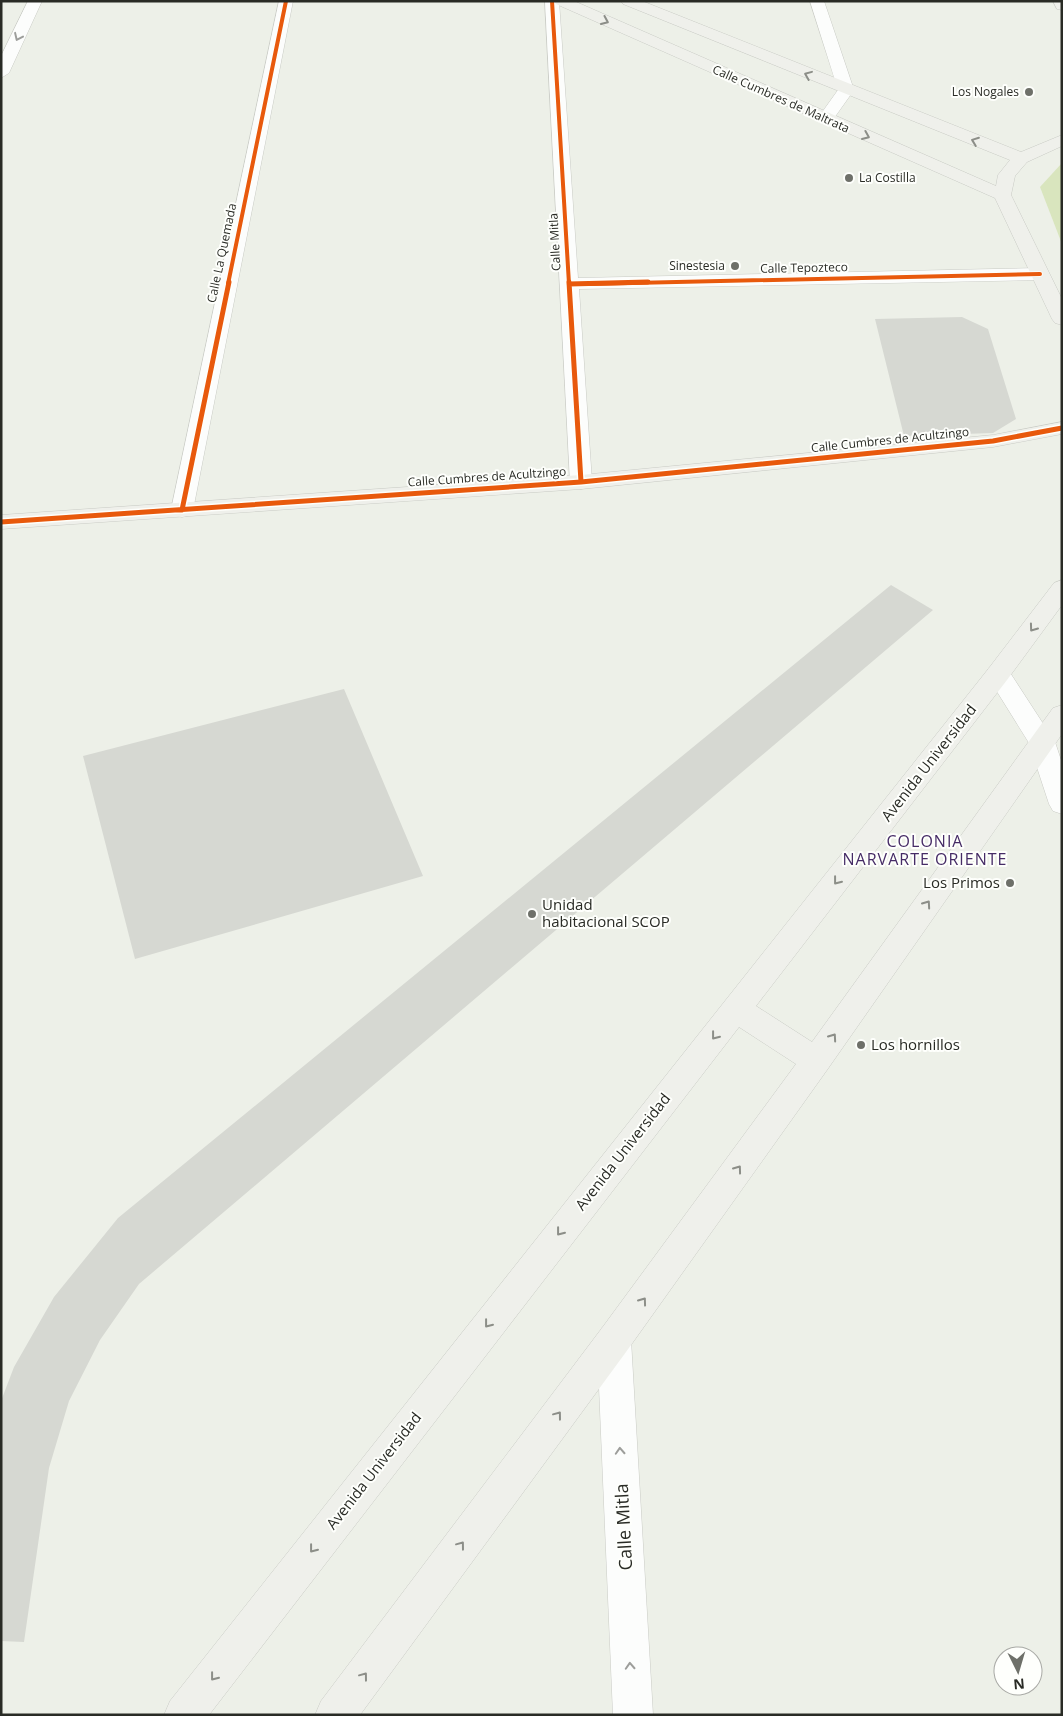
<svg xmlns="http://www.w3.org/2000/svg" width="1063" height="1716" font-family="'Open Sans',sans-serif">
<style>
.green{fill:#d9e5be}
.building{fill:#d6d8d2}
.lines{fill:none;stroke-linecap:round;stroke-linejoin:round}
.street-casing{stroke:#c9cbc5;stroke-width:1}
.secondary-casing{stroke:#c9cbc5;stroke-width:1}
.street{fill:#fcfdfc;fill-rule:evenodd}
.secondary{fill:#eff0eb;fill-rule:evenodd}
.cycleway-far1-casing{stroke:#fefffc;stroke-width:5.5}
.cycleway-casing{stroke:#fefffc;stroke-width:8}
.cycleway-far1{stroke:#e8590c;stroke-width:4}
.cycleway{stroke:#e8590c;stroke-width:5}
.oneway{stroke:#8c8e88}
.oneway2{stroke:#9d9e9b}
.poi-dot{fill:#6e7069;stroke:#fefffc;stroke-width:2}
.labels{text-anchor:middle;stroke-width:4;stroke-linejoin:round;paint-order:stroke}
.far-poi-label{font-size:12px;fill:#292b25;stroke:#fefffc;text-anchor:end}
.far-street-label{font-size:12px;fill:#292b25;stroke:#fefffc}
.street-label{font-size:15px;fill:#292b25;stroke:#fefffc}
.poi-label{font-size:15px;fill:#292b25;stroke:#fefffc;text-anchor:start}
.neighbourhood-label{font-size:16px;letter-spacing:1px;fill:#462c66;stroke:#fefffc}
.near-street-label{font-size:18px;fill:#292b25;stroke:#fefffc}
</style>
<rect width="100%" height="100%" fill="#edf0e8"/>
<!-- green -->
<path class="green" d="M 1062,163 L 1062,244 L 1040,187 Z"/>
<!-- building -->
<path class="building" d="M 962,317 L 988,329 L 1016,419 L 993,433 L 904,436 L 875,319 Z
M 891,585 L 933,610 L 139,1284 L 100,1340 L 69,1401 L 49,1468 L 24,1642 L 1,1641 L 1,1401 L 14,1367 L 54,1297 L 118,1218 Z
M 344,689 L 423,876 L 135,959 L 83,756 Z"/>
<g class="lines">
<!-- street casing -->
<g class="street-casing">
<path id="street" d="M 28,1 L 42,1 L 9,73 L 1,78 L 1,56 Z
M 279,1 L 293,1 L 193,510 L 190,515 L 182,517 L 174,515 L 171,510 Z
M 545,1 L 559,1 L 578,278 L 1040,268 L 1047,270 L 1049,274 L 1047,278 L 1040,280 L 579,289 L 592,482 L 589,487 L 581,489 L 573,487 L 570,482 Z
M 810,1 L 824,1 L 854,90 L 832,121 L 820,121 L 818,118 L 838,90 Z
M 998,665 L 1007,668 L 1055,742 L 1062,763 L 1062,814 L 1053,811 L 1049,804 L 1029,743 L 986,674 L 989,668 Z
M 614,1323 L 626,1328 L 631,1340 L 653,1715 L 613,1715 L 597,1340 L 602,1328 Z"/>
</g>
<!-- secondary casing -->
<g class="secondary-casing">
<path id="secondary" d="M 554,1 L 574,1 L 996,186 L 998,175 L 1010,160 L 623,4 L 621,1 L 642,1 L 1021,152 L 1062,135 L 1062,146 L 1027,162 L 1015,176 L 1011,195 L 1062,299 L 1062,325 L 1055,323 L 1052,319 L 995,198 L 556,4 Z
M 1053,1 L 1062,1 L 1062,10 L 1057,9 Z
M 1062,422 L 1062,434 L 993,447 L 581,489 L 1,529 L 1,515 L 581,475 L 993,435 Z
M 1062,580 L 1062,605 L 1007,680 L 756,1006 L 812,1042 L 1053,708 L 1062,705 L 1062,734 L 827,1070 L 626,1352 L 360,1715 L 315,1715 L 321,1701 L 602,1328 L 796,1064 L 739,1027 L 209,1715 L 164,1715 L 170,1701 L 989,668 L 1054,583 Z"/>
</g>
<!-- street -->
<use href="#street" class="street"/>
<!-- secondary -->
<use href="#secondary" class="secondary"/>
<!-- cycleway-far1 casing -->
<g class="cycleway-far1-casing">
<path id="cycleway-far1" d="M 552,1 L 569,284
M 228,284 L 286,1
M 589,284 L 1040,274"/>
</g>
<!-- cycleway casing -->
<g class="cycleway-casing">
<path id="cycleway" d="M 569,282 L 581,482
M 569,284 L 648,282
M 182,510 L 229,282
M 1,522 L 581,482 L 993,441 L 1062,428"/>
</g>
<!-- cycleway-far1 -->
<use href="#cycleway-far1" class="cycleway-far1"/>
<!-- cycleway -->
<use href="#cycleway" class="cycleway"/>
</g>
<!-- one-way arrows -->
<defs><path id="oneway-chevron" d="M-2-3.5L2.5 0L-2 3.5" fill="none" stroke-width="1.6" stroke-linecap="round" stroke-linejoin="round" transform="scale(1.25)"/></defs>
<g class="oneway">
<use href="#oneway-chevron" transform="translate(605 21) rotate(24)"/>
<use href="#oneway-chevron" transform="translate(808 75) rotate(-158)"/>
<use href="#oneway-chevron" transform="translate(866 136) rotate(23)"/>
<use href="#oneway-chevron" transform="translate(975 141) rotate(-159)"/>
<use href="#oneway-chevron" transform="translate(1033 628) rotate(126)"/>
<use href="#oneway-chevron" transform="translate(837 881) rotate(128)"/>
<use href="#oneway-chevron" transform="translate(927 904) rotate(-55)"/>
<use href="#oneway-chevron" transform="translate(715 1036) rotate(128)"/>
<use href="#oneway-chevron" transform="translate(833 1037) rotate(-55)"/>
<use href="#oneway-chevron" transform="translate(738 1169) rotate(-54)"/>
<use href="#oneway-chevron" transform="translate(560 1232) rotate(128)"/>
<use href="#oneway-chevron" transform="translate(643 1301) rotate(-54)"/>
<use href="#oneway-chevron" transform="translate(488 1324) rotate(128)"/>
<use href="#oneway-chevron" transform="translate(558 1415) rotate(-53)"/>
<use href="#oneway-chevron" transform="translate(461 1545) rotate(-53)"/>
<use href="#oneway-chevron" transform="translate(313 1549) rotate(128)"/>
<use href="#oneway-chevron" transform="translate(364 1676) rotate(-53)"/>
<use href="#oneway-chevron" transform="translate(214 1677) rotate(128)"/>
</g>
<g class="oneway2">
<use href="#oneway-chevron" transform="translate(18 37) rotate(115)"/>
<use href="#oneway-chevron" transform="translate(620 1451) rotate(-93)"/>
<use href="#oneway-chevron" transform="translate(630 1666) rotate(-93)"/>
</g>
<!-- markers -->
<g class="poi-dot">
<circle cx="1029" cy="92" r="5"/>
<circle cx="849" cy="178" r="5"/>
<circle cx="735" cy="266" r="5"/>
<circle cx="1010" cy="883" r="5"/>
<circle cx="532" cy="914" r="5"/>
<circle cx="861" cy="1045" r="5"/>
</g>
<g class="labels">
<!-- far-poi labels -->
<g class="far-poi-label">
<text x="1019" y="96">Los Nogales</text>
<text x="859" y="182" text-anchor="start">La Costilla</text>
<text x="725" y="270">Sinestesia</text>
</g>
<!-- far-street labels -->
<g class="far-street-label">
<text transform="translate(781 99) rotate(24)" y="4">Calle Cumbres de Maltrata</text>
<text transform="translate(555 242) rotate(-93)" y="4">Calle Mitla</text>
<text transform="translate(222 253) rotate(-78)" y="4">Calle La Quemada</text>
<text transform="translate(804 268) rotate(-1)" y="4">Calle Tepozteco</text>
<text transform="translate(890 440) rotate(-6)" y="4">Calle Cumbres de Acultzingo</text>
<text transform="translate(487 477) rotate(-4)" y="4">Calle Cumbres de Acultzingo</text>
</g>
<!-- street labels -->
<g class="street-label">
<text transform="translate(929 763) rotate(-52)" y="5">Avenida Universidad</text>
<text transform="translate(623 1152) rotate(-52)" y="5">Avenida Universidad</text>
<text transform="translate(374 1471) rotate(-52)" y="5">Avenida Universidad</text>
</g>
<!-- poi labels -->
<g class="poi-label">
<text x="1000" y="888" text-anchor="end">Los Primos</text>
<text x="542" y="910">Unidad<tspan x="542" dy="17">habitacional SCOP</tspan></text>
<text x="871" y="1050">Los hornillos</text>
</g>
<!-- neighbourhood labels -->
<g class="neighbourhood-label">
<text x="925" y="847">COLONIA<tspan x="925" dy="18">NARVARTE ORIENTE</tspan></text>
</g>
<!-- near-street labels -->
<g class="near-street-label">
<text transform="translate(624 1527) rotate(-93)" y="6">Calle Mitla</text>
</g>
</g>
<!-- border -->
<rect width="1063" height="1716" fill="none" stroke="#292b25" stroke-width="5"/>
<!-- north arrow -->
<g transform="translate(1018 1671) rotate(175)"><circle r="24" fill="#fefffc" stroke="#a9aaa6"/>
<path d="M0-4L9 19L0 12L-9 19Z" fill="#6e7069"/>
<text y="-8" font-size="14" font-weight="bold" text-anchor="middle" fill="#292b25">N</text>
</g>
</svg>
